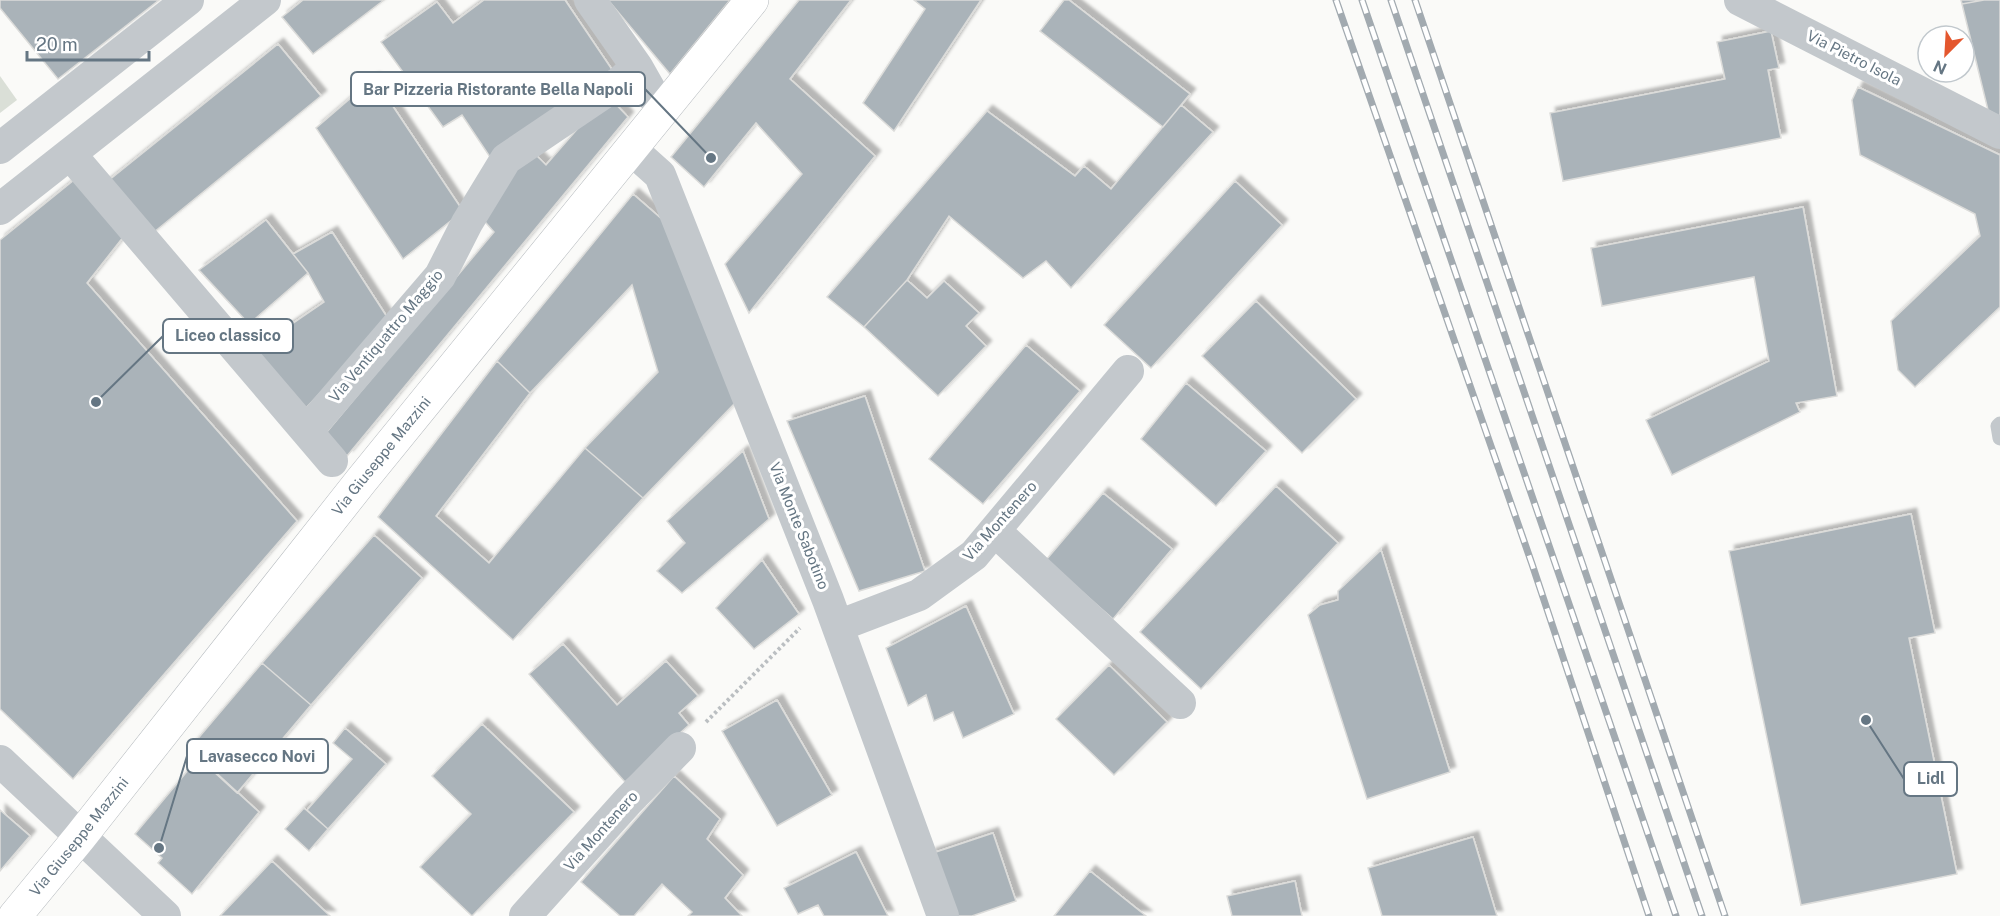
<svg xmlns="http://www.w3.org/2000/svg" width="2000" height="916" font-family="'Public Sans',sans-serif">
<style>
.green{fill:#dadfd7}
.building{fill:#aab3b9;stroke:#dcdcda;stroke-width:1.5;filter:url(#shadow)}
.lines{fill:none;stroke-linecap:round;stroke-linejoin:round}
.primary-casing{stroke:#b5babe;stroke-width:34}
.path{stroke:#bbbfc2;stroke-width:4;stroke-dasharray:3 3;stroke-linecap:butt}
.lane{stroke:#c3c8cc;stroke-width:15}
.street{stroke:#c3c8cc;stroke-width:32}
.primary{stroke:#fff;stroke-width:33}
.rail-casing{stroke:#a2aab0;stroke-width:7}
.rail{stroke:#fff;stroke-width:4.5;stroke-dasharray:14;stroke-linecap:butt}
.labels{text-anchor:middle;stroke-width:6;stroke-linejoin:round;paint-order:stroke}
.street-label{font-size:15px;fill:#657683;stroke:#fff}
.leader{fill:none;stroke:#657683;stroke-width:2}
.callout-dot{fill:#657683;stroke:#fff;stroke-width:2}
.callout{fill:#fff;stroke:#657683;stroke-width:2}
.callout-label{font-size:16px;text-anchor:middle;font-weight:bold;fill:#657683}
</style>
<defs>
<filter id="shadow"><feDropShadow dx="5.5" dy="-5.5" stdDeviation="1.5" flood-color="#0004"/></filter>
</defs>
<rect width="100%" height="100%" fill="#fafaf8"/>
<!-- green -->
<path class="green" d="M 0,76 L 17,100 L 0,113 Z"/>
<!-- building -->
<path class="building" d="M 0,0 L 159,0 L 58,79 L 0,8 Z
M 303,0 L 384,0 L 313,54 L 282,17 Z
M 484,0 L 565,0 L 613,71 L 490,157 L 462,115 L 443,127 L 381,42 L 437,2 L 453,23 Z
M 608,0 L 730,0 L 670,74 Z
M 799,0 L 851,0 L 790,79 L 875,156 L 749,313 L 725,264 L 802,174 L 756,123 L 704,187 L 671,157 Z
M 914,0 L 981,0 L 894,131 L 863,103 L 925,9 Z
M 1064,0 L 1069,0 L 1190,94 L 1163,127 L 1040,31 Z
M 1961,0 L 1984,0 L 1962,4 Z
M 1984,0 L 2000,0 L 2000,117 L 1988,110 L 1962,4 Z
M 1771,31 L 1779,68 L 1768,70 L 1781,138 L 1563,181 L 1550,113 L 1725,79 L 1717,42 Z
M 278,44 L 321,96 L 148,237 L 103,185 Z
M 374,78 L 463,211 L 403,259 L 316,128 Z
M 1858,87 L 2000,155 L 2000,307 L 1915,387 L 1898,370 L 1891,321 L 1980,236 L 1975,214 L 1860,155 L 1852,100 Z
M 607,95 L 628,117 L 347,456 L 326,433 L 494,232 L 479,215 L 531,150 L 546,165 Z
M 1181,105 L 1213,132 L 1071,288 L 1046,261 L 1023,278 L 949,216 L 907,280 L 864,327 L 827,297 L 987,111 L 1075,176 L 1084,166 L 1111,189 Z
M 74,180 L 124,236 L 87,283 L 297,521 L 73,779 L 0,709 L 0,240 Z
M 1235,181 L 1282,225 L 1151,368 L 1104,325 Z
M 633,194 L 664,221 L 735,403 L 643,498 L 585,448 L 658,372 L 632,285 L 530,393 L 497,361 Z
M 1803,207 L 1837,396 L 1796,403 L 1800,412 L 1672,475 L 1646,420 L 1769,361 L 1754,277 L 1602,306 L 1591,248 Z
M 266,220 L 308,273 L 249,324 L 199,270 Z
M 332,232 L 389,320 L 305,409 L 254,350 L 324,302 L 308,273 L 293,254 Z
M 907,280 L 927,298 L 944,281 L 979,313 L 966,326 L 986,346 L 938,396 L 864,327 Z
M 1256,301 L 1356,399 L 1302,453 L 1202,356 Z
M 1026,345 L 1080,391 L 983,504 L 929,459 Z
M 497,361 L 530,393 L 436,516 L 489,563 L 585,448 L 643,498 L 513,640 L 378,517 Z
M 1186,383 L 1266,451 L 1216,506 L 1141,439 Z
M 865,396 L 925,571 L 859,591 L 787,421 Z
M 743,451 L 769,519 L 682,593 L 657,571 L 685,543 L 667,521 Z
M 1276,486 L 1338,543 L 1201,689 L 1140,632 Z
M 1103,493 L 1172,549 L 1113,619 L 1046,560 Z
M 1911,514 L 1935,633 L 1909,638 L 1957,874 L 1801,905 L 1729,551 Z
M 374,535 L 422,578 L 311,705 L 262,663 Z
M 1381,550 L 1450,772 L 1367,799 L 1308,615 L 1320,605 L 1338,600 L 1338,591 Z
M 762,560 L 799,614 L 754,649 L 716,608 Z
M 966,606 L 1014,714 L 963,738 L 953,712 L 934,721 L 926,695 L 908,706 L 886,648 Z
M 563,644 L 617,705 L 666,661 L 698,696 L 679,713 L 689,725 L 625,782 L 529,674 Z
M 262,663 L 311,705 L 237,793 L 189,749 Z
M 1109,665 L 1167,722 L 1114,775 L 1056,719 Z
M 777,700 L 832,795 L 777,826 L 722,731 Z
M 482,724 L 574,812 L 472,916 L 420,867 L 471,814 L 432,776 Z
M 345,728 L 386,764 L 328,829 L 307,810 L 352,759 L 333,743 Z
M 199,757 L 259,812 L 192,894 L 158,863 L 162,858 L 135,834 Z
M 674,776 L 720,819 L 707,839 L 743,875 L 725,898 L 742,916 L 688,916 L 692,912 L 662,884 L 634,916 L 620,916 L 581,882 Z
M 304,808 L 328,829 L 309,851 L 285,829 Z
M 0,810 L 30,836 L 0,871 Z
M 993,833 L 1016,901 L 972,916 L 951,916 L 930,854 Z
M 1473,837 L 1497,916 L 1382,916 L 1368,868 Z
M 856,852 L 888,916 L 824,916 L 818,905 L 798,914 L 784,888 Z
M 272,861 L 330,916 L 220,916 Z
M 1090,871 L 1146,916 L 1054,916 Z
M 1295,881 L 1302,916 L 1232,916 L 1227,896 Z"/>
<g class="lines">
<!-- primary casing -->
<g class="primary-casing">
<g id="primary">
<path id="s1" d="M 15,916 L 80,837 L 361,481 L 752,0"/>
</g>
</g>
<!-- path -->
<path class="path" d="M 706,722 L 800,628"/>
<!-- lane -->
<path class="lane" d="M 2000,424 L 1998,426 L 2000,438"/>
<!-- street -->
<path class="street" d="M 590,0 L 637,67 L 662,111
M 1740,0 L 2000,133
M 0,148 L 188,0
M 631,149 L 660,175 L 828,600 L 943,916
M 70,154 L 332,461
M 0,209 L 265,0
M 307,431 L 440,276 L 467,223 L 506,159 L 620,82 L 637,67
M 995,531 L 1180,703
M 838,626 L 919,595 L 974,555 L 1128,371
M 0,761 L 165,916
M 525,916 L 628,801 L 680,748"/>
<!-- primary -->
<use href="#primary" class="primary"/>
<!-- rail casing -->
<g class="rail-casing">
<path id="rail" d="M 1336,0 L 1532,564 L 1649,916
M 1362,0 L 1676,916
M 1391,0 L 1702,916
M 1415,0 L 1725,916"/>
</g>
<!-- rail -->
<use href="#rail" class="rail"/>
</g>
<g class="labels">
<!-- street labels -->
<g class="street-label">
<text transform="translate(1854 58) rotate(27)" y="5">Via Pietro Isola</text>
<text transform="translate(386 336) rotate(-50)" y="5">Via Ventiquattro Maggio</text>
<text dy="5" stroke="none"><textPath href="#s1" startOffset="588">Via Giuseppe Mazzini</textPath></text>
<text transform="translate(1000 521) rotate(-48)" y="5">Via Montenero</text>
<text transform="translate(799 526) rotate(68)" y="5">Via Monte Sabotino</text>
<text transform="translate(601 831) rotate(-48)" y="5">Via Montenero</text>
<text dy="5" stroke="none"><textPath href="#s1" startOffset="102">Via Giuseppe Mazzini</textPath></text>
</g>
</g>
<!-- callouts -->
<path class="leader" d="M711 158L645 89M96 402L163 336M159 848L187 756M1866 720L1904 779"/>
<g class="callout-dot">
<circle cx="711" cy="158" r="6"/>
<circle cx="96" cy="402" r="6"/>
<circle cx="159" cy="848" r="6"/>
<circle cx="1866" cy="720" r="6"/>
</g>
<g class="callout">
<rect x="351" y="72" width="294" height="34" rx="6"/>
<rect x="163" y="319" width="130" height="34" rx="6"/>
<rect x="187" y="739" width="141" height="34" rx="6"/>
<rect x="1904" y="762" width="53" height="34" rx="6"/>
</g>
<g class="callout-label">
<text x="498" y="95">Bar Pizzeria Ristorante Bella Napoli</text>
<text x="228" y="341">Liceo classico</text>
<text x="257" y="762">Lavasecco Novi</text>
<text x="1931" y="784">Lidl</text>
</g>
<!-- north arrow -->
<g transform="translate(1946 54) rotate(204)"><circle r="28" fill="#ffffff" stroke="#c1c8cd" stroke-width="1.5"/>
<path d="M0-4.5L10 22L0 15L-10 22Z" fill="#e4572e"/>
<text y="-9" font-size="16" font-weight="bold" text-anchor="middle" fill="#657683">N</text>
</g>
<!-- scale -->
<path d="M27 51v9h122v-9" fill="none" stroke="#657683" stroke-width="3"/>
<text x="36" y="51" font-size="18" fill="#657683" stroke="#ffffff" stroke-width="4.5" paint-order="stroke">20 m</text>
</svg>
